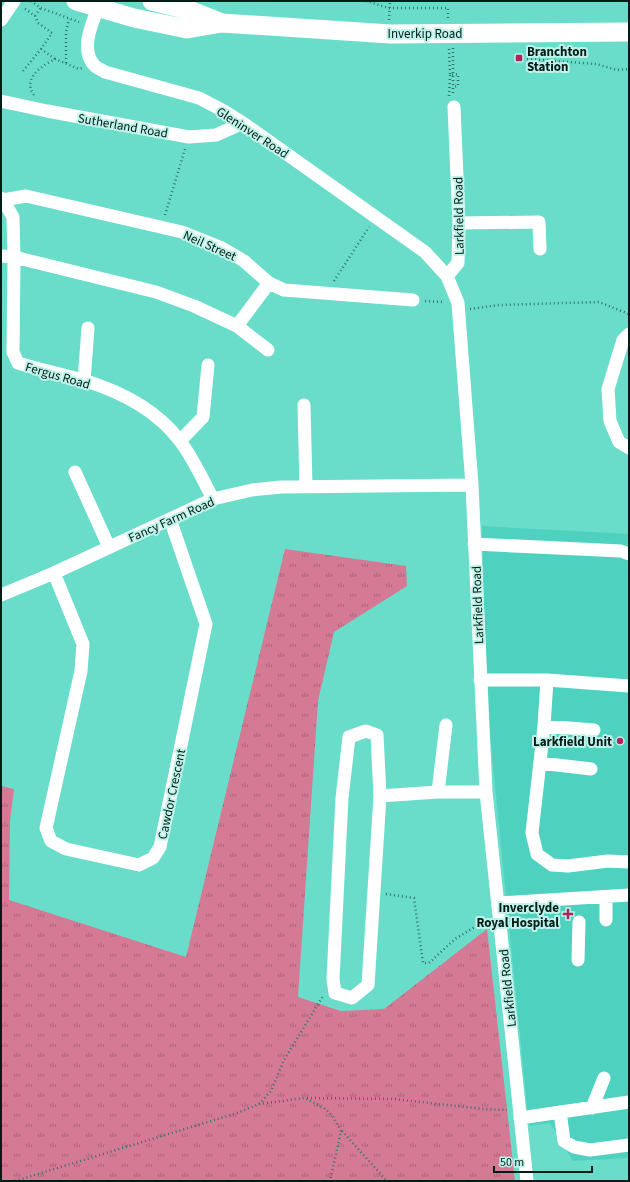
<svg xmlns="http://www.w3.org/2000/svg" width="630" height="1182" font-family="'Source Sans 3',sans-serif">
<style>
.built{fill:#4ed2bf}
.grass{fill:url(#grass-tufts)}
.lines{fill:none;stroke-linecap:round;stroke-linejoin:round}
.path{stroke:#32756a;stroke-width:2.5;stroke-dasharray:1 3;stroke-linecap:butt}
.minor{stroke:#fff;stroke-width:13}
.highway{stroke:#fff;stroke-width:19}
.poi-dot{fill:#af225d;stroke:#bff3e9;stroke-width:1.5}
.labels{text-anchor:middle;stroke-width:4;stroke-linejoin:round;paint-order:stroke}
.street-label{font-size:13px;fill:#031c18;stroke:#bff3e9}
.poi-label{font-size:13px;font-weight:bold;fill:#031c18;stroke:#bff3e9;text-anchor:end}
</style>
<defs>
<pattern id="grass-tufts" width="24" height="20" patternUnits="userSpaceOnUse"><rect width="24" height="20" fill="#d47a95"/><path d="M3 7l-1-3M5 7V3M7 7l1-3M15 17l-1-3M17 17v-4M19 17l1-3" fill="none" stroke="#aa6379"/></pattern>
</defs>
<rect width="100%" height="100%" fill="#6addca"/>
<!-- built -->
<path class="built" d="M 482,526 L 629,534 L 629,1158 L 573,1161 L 550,1123 L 529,1126 L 487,705 Z"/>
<!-- grass -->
<path class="grass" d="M 285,549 L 406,566 L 407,586 L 334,632 L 318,701 L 298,997 L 341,1011 L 384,1009 L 487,929 L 515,1181 L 1,1181 L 1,786 L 14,789 L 10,821 L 9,900 L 186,957 Z"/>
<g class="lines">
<!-- path -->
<path class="path" d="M 31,1 L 41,8 L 79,22
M 366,1 L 389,8 L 448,8 L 448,18
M 35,16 L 41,8
M 389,20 L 390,1
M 453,48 L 453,95
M 41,49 L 55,59
M 449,49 L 450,75 L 458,74 L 458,86 L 453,87
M 527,59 L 596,64 L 617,70 L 629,69
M 66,63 L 66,32 L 69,19
M 23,71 L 41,49 L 52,33 L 38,23 L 35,16 L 24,8
M 34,95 C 22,78 42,66 55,59 L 79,69 L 83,68
M 449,96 L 450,75
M 165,215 L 185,149
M 334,281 L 369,227
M 425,301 L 444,302
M 470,309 L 499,305 L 599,302 L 629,314
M 386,894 L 414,898 L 423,963 L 429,963 L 455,939 L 488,919
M 307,1098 L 394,1099 L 483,1109 L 507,1110
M 259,1104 L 271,1091 L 284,1060 L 323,996
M 342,1131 L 387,1181
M 15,1181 L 237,1113 L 259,1104 L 305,1098 L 324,1108 L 332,1115 L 341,1131 L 330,1181"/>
<!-- minor -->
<path class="minor" d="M 101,1 C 94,19 78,49 95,66 C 97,68 102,70 105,72 L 199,98 L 224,111 L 243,123 L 425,252 L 447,276 L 458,303 L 472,485 L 486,792 L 527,1181
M 1,20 L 14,1
M 1,101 L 47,111 L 189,137 L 216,135 L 243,123
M 1,198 L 3,200 L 26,196 L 182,232 L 222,248 L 244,261 L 269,283 L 284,290 L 413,300
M 3,200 L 13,217 L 14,257 L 13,352 L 18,363 C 40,370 61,374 83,380 C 119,391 157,410 180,441 C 193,458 203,480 213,499
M 459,223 L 539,222 L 540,249
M 1,256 L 14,257 L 156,292 L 194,306 L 237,326 L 268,350
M 447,276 L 458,263 L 459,223 L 454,107
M 237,326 L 269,283
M 629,334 L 623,340 L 608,389 L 610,421 L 619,442 L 629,448
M 84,381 L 88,328
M 304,405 L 306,487
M 180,441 L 203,417 L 208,365
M 75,472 L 109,547
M 474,544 L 621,551 L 629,554
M 54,573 L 83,644 L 81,671 L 46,828 L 51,841 L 66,849 L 139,865 L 153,858 L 160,847 L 206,624 L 170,519
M 1,595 L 54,573 L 213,499 L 252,490 L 281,487 L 472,485
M 480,680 L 547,680 L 629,686
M 547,680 L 544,726 L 532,833 L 537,854 L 552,865 L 568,866 L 608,861 L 629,862
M 544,726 L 594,730
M 366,731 L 377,735 L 380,796 L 368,985 L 352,998 L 335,993 L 333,979 L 342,798 L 349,737 Z
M 540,763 L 591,769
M 438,792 L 446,725
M 380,796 L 438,792 L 486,792
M 498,903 L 629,895
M 606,920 L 606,897
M 578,960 L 579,922
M 592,1108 L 604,1078
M 560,1112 L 564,1141 L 574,1147 L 590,1150 L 629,1145
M 520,1118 L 629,1102"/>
<!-- highway -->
<path class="highway" d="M 76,1 L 134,18 L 187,29 L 222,23 L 390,34 L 629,32
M 152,1 L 192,11 L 222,23"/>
</g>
<!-- markers -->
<g class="poi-dot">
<rect x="515" y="54" width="8" height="8" rx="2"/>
<circle cx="620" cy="741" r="4"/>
<path d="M566 908h4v4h4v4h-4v4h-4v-4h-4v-4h4z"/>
</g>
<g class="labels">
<!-- street labels -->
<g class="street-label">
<text x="425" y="38">Inverkip Road</text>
<text transform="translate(123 125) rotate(10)" y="5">Sutherland Road</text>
<text transform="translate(253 132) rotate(33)" y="5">Gleninver Road</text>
<text transform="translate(458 216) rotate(-91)" y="5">Larkfield Road</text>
<text transform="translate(210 245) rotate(24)" y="5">Neil Street</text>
<text transform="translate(58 375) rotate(16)" y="5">Fergus Road</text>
<text transform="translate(171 519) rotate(-24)" y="5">Fancy Farm Road</text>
<text transform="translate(477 605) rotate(-92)" y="5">Larkfield Road</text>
<text transform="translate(171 794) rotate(-78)" y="5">Cawdor Crescent</text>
<text transform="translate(507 988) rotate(-96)" y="5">Larkfield Road</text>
</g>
<!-- poi labels -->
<g class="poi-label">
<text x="527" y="56" text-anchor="start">Branchton<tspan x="527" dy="15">Station</tspan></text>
<text x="612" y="746">Larkfield Unit</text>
<text x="559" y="912">Inverclyde<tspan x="559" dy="15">Royal Hospital</tspan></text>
</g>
</g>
<!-- border -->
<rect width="630" height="1182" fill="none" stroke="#031c18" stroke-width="4"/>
<!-- scale -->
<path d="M494 1166v6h98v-6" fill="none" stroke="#031c18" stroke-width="2"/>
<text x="500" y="1166" font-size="12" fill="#031c18" stroke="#bff3e9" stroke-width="3" paint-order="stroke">50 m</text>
</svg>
